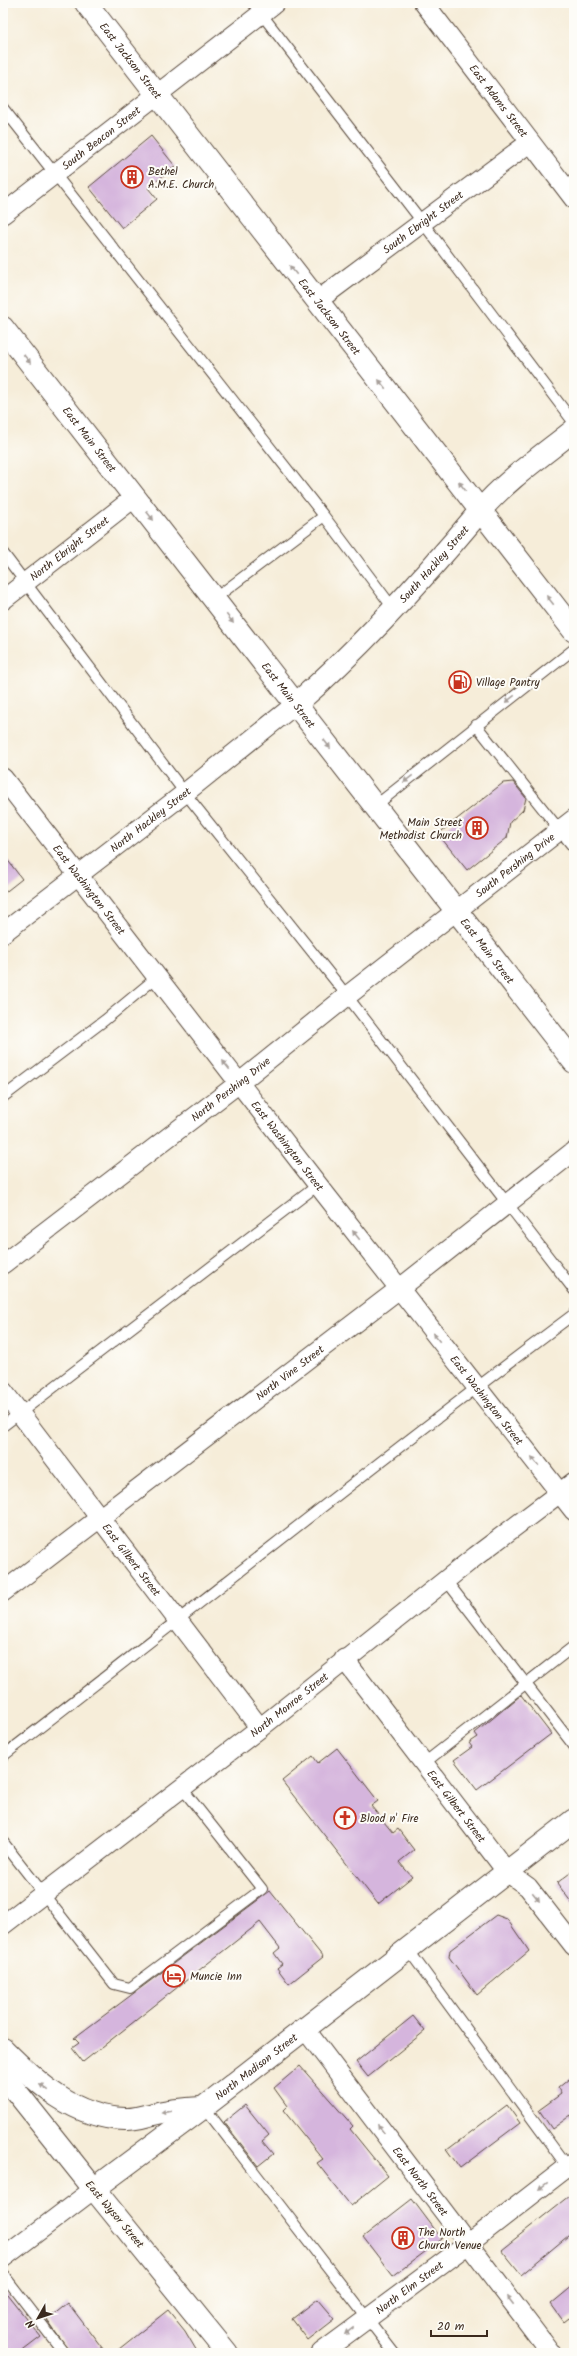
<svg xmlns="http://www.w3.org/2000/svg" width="577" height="2356" font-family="Kalam,sans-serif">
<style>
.building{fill:#d5b5dd}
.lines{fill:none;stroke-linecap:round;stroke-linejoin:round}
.service-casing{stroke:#57473a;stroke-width:12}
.minor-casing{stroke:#57473a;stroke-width:21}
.tertiary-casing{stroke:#57473a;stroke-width:24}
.secondary-casing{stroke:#57473a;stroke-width:24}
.service{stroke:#fff;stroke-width:10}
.minor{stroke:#fff;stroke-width:19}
.tertiary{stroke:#fff;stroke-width:22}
.secondary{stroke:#fff;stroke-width:22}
.oneway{fill:#a79f9a}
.labels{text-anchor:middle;stroke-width:4;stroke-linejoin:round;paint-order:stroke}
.street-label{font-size:11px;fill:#3b2a1e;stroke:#fdfcf7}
.poi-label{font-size:11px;fill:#3b2a1e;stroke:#fdfcf7;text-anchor:start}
</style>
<rect width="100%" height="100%" fill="#fdfcf7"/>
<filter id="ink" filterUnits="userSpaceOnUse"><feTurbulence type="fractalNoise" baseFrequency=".025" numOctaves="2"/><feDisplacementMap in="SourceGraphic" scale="8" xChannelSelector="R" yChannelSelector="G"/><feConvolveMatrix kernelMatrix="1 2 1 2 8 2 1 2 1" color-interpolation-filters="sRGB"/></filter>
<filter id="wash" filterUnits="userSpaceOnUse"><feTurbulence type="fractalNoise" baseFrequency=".012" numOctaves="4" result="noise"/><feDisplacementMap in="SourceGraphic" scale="16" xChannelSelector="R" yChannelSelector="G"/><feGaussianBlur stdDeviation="0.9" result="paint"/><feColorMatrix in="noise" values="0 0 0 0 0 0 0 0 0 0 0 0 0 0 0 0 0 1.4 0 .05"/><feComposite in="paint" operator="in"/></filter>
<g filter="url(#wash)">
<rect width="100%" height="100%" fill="#f6edd9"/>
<g id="blocks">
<!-- building -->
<path class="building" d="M 151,136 L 175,166 L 148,188 L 157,199 L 122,228 L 89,187 Z
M 513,782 L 526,798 L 523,810 L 510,822 L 507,838 L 467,870 L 438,834 L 503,783 Z
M 3,854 L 22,879 L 3,894 Z
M 521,1695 L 551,1734 L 477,1790 L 454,1760 L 472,1747 L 469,1743 L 478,1737 L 475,1733 Z
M 337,1748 L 378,1801 L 371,1806 L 393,1833 L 398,1829 L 414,1850 L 399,1862 L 412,1877 L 378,1904 L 282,1781 L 313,1756 L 318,1763 Z
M 574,1870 L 574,1906 L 557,1883 Z
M 270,1891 L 323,1957 L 289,1984 L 277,1968 L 282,1964 L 274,1953 L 280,1948 L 260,1922 L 83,2062 L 72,2048 L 79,2043 L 74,2038 Z
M 496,1915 L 507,1919 L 529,1951 L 477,1995 L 449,1957 L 450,1950 Z
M 413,2016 L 425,2031 L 368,2077 L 356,2062 Z
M 300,2066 L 353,2126 L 350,2129 L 388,2176 L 351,2206 L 317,2163 L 323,2159 L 283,2110 L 287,2106 L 274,2088 Z
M 574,2075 L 574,2122 L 571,2115 L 552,2129 L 539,2110 L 561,2094 L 558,2088 Z
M 245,2105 L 269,2135 L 262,2141 L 273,2154 L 258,2166 L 224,2122 Z
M 507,2105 L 520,2123 L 460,2168 L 447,2150 Z
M 574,2192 L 574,2231 L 521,2275 L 501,2250 Z
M 412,2199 L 442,2239 L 393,2276 L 363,2237 Z
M 574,2285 L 574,2314 L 564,2322 L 551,2304 Z
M 3,2289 L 41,2337 L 20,2353 L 3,2353 Z
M 318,2299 L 335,2319 L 308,2340 L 292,2319 Z
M 68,2303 L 106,2353 L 70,2353 L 47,2320 Z
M 168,2310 L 185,2331 L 198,2353 L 114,2353 Z"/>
</g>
</g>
<g filter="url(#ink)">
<use href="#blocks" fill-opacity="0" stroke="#57473a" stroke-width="1"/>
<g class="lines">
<!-- service casing -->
<g class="service-casing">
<path id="service" d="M 253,3 L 423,223 L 574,423
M 3,108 L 324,516 L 214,599
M 324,516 L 393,608
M 3,553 L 185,793 L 337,983 L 574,1290
M 476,725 L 574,848
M 375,806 L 574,649
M 3,1097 L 105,1020 L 157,977
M 3,1426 L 318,1185
M 445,1579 L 574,1746
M 3,1756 C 194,1609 381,1458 574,1314
M 423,1764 L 574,1646
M 3,1842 L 114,1984 L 130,1988 L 262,1889 L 181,1787
M 407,1948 L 574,2176
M 204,2107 L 394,2353
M 3,2274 L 64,2353"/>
</g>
<!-- minor casing -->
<g class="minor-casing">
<g id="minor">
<path id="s1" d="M 424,3 L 574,199"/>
<path id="s2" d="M 3,214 L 275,3"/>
<path id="s3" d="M 317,301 L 529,143"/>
<path id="s4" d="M 3,600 L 135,497"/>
<path id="s5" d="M 3,778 L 318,1185 L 574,1511"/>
<path id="s6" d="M 3,933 L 185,793 L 297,703"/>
<path id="s7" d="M 3,1264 L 239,1083 L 347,996 L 574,819"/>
<path id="s8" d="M 3,1391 L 260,1728"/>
<path id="s9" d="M 3,1592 L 399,1289 L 574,1151"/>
<path id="s10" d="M 344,1659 L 507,1872 L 528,1887 L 574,1946"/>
<path id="s11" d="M 3,1925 L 260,1728 L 476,1556 L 574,1482"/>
<path id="s12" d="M 305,2029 L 551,2353"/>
<path d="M 3,2258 L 94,2189"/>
<path id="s13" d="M 321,2353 L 468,2244 L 574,2162"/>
</g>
</g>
<!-- tertiary casing -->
<g class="tertiary-casing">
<g id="tertiary">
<path id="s14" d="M 297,703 C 363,646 424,578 480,511 C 506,480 543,455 574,430"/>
<path d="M 94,2189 L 227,2353"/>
</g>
</g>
<!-- secondary casing -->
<g class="secondary-casing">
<g id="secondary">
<path id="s15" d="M 86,3 L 574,631"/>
<path id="s16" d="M 3,328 L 574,1062"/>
<path d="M 3,2049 C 36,2082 74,2118 125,2119 C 135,2120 147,2115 158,2113 C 172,2110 188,2109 203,2108"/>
<path id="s17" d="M 3,2075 L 94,2189 L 204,2107 L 574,1820"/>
</g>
</g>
<!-- service -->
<use href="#service" class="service"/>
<!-- minor -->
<use href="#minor" class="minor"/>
<!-- tertiary -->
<use href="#tertiary" class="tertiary"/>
<!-- secondary -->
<use href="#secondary" class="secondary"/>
</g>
<!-- one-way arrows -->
<defs><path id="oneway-solid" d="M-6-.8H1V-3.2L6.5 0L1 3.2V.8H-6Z"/></defs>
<g class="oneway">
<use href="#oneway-solid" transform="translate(293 270) rotate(-128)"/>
<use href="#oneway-solid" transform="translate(27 359) rotate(52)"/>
<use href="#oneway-solid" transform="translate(382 384) rotate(-128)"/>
<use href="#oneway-solid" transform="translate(462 486) rotate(-128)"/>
<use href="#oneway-solid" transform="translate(150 516) rotate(52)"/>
<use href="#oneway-solid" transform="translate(550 600) rotate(-128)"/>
<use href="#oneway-solid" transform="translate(230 619) rotate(52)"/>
<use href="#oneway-solid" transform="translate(510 699) rotate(142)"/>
<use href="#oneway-solid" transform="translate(327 744) rotate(53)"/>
<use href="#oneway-solid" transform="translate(408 779) rotate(142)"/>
<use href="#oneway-solid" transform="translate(226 1065) rotate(-128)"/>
<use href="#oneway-solid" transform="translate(356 1235) rotate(-128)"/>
<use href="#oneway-solid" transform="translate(436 1337) rotate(-128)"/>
<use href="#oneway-solid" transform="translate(535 1461) rotate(-129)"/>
<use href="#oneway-solid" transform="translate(536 1897) rotate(52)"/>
<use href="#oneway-solid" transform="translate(44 2087) rotate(-142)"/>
<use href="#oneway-solid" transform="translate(166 2112) rotate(173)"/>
<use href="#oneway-solid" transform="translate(381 2129) rotate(-127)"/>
<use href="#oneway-solid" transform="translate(543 2186) rotate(142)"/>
<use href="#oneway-solid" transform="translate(510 2300) rotate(-127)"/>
<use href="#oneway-solid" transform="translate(349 2331) rotate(142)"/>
</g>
</g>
<!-- icons -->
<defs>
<g id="building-ring" transform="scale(1.15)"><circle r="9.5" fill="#fdfcf7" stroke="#c8321e" stroke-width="1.5"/><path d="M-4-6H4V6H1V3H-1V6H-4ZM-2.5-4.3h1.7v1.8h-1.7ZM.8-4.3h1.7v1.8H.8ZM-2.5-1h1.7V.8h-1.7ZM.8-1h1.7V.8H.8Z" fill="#c8321e"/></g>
<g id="fuel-ring" transform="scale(1.15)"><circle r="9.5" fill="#fdfcf7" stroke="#c8321e" stroke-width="1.5"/><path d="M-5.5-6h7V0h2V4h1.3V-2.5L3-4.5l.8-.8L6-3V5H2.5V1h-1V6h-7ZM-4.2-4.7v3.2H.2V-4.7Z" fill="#c8321e"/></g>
<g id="church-ring" transform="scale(1.15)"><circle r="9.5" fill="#fdfcf7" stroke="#c8321e" stroke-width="1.5"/><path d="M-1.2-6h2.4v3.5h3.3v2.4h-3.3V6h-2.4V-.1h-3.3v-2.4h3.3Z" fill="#c8321e"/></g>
<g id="hotel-ring" transform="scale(1.15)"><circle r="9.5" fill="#fdfcf7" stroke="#c8321e" stroke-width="1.5"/><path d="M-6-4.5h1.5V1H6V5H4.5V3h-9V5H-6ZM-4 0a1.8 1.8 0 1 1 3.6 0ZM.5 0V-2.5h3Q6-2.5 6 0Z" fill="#c8321e"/></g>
</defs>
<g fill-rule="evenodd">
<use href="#building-ring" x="132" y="177"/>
<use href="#fuel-ring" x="460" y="682"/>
<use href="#building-ring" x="477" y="828"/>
<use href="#church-ring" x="345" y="1818"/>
<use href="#hotel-ring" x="174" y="1976"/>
<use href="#building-ring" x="403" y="2238"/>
</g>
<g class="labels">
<!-- street labels -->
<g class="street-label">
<text dy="4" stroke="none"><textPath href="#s15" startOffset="73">East Jackson Street</textPath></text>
<text dy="4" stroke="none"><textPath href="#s1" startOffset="123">East Adams Street</textPath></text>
<text dy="4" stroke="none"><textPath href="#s2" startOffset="124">South Beacon Street</textPath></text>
<text dy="4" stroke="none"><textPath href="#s3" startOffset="132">South Ebright Street</textPath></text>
<text dy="4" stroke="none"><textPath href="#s15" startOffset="397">East Jackson Street</textPath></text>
<text dy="4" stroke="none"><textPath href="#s16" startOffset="141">East Main Street</textPath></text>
<text dy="4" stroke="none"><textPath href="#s4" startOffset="84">North Ebright Street</textPath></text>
<text dy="4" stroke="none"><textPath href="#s14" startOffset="195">South Hackley Street</textPath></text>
<text dy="4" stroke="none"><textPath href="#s16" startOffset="465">East Main Street</textPath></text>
<text dy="4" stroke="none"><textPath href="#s6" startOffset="186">North Hackley Street</textPath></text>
<text dy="4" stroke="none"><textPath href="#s7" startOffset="649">South Pershing Drive</textPath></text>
<text dy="4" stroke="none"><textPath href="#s5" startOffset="141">East Washington Street</textPath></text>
<text dy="4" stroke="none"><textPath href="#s16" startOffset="789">East Main Street</textPath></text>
<text dy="4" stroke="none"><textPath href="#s7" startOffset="287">North Pershing Drive</textPath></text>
<text dy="4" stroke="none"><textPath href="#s5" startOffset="465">East Washington Street</textPath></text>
<text dy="4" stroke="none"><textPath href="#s9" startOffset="361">North Vine Street</textPath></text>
<text dy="4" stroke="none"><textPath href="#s5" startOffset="788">East Washington Street</textPath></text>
<text dy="4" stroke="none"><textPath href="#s8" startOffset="212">East Gilbert Street</textPath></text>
<text dy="4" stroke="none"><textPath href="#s11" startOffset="361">North Monroe Street</textPath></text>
<text dy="4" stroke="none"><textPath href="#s10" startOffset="185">East Gilbert Street</textPath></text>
<text dy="4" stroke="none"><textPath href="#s17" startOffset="349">North Madison Street</textPath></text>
<text dy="4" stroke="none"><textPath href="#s12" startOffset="191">East North Street</textPath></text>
<text transform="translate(115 2214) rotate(50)" y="4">East Wysor Street</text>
<text dy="4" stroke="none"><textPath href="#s13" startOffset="110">North Elm Street</textPath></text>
</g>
<!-- poi labels -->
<g class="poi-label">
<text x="148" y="175">Bethel<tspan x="148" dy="13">A.M.E. Church</tspan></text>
<text x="476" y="686">Village Pantry</text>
<text x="462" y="826" text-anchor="end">Main Street<tspan x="462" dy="13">Methodist Church</tspan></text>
<text x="360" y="1822">Blood n' Fire</text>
<text x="190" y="1980">Muncie Inn</text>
<text x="418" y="2236">The North<tspan x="418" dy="13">Church Venue</tspan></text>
</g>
</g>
<!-- margin -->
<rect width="577" height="2356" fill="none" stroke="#fdfcf7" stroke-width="16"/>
<!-- north arrow -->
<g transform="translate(38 2318) rotate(231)" stroke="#fdfcf7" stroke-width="3" paint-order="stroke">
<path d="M0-3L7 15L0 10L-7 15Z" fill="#3b2a1e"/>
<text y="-6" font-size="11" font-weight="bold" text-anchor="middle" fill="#3b2a1e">N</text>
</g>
<!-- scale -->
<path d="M431 2330v6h56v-6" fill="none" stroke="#3b2a1e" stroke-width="2"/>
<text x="437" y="2330" font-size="12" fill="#3b2a1e" stroke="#fdfcf7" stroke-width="3" paint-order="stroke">20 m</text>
</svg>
